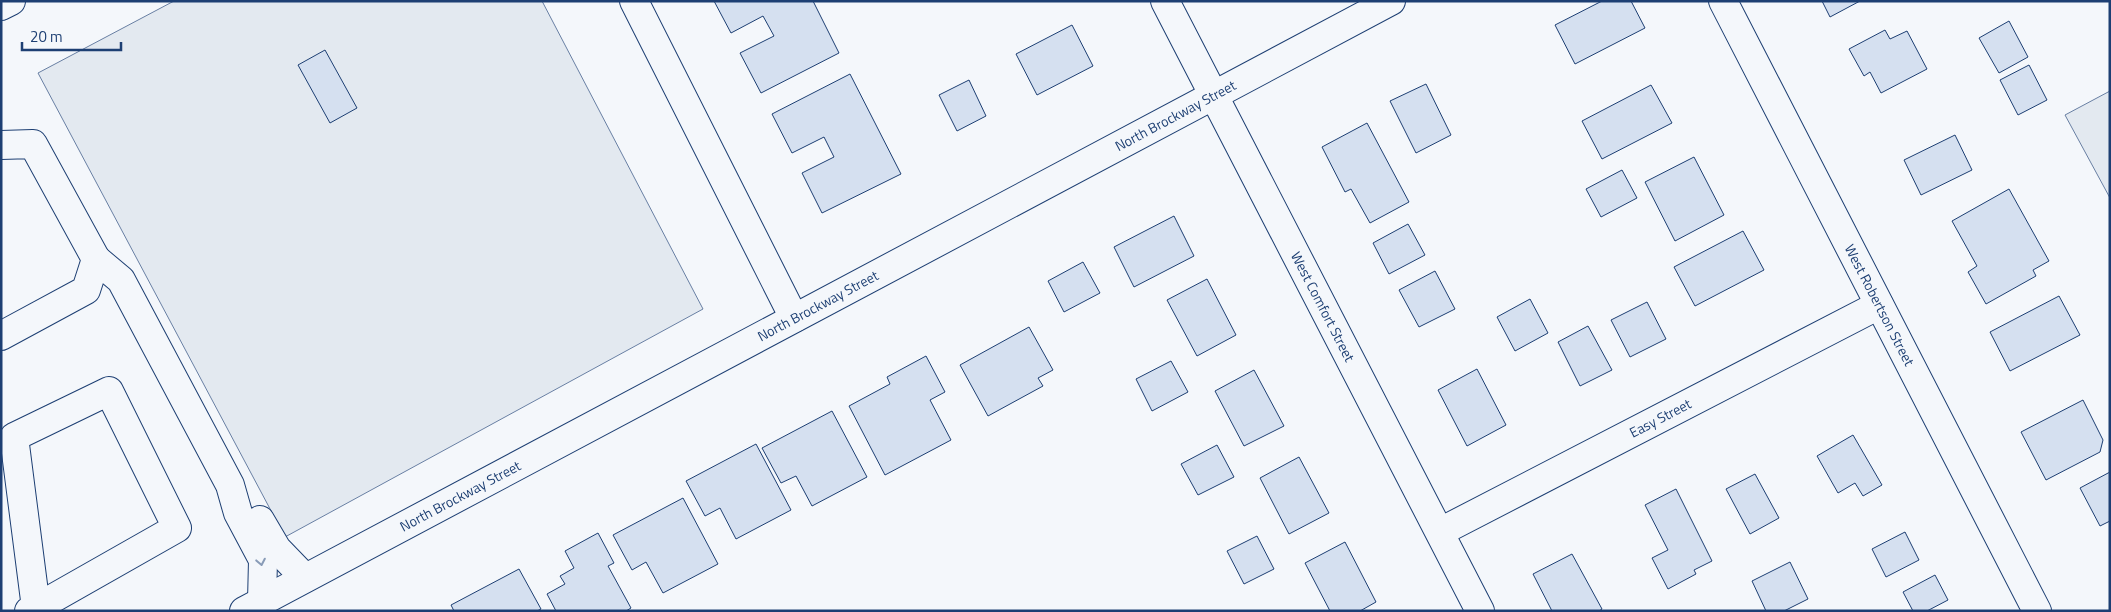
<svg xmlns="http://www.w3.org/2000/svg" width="2111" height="612" font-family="'Titillium Web',sans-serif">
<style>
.green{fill:#e3e9f0;stroke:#687fa3}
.building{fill:#d5e0f0;stroke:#1d3f73}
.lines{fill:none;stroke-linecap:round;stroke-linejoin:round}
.minor-casing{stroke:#1d3f73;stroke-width:30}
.minor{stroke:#f4f7fb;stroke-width:28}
.oneway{stroke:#889bb7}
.labels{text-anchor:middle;stroke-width:4;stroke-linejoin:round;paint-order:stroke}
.street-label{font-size:14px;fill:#1d3f73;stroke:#f4f7fb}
</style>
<rect width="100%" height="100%" fill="#f4f7fb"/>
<!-- green -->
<path class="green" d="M 174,1 L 542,1 L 703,309 L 285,537 L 38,73 Z
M 2110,91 L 2110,198 L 2065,115 Z"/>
<!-- building -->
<path class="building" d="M 714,1 L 813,1 L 839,53 L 761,93 L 740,53 L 774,36 L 763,16 L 731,33 Z
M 1602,1 L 1631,1 L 1645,28 L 1575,64 L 1555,25 Z
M 1822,1 L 1860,1 L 1830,17 Z
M 2009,21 L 2028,57 L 1999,73 L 1979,38 Z
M 1072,25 L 1093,66 L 1037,95 L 1016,54 Z
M 1885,30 L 1890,39 L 1907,31 L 1927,69 L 1881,93 L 1870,72 L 1864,76 L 1849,49 Z
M 325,50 L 357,108 L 330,123 L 298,65 Z
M 2029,65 L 2047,100 L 2018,115 L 2000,80 Z
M 850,74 L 901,174 L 822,213 L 802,173 L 834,157 L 824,137 L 792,153 L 772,114 Z
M 969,80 L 986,116 L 957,131 L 939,95 Z
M 1426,84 L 1451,135 L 1416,153 L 1390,101 Z
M 1651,85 L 1672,123 L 1602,159 L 1582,121 Z
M 1367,123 L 1409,202 L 1370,223 L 1351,189 L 1345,192 L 1322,147 Z
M 1955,135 L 1972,170 L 1921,195 L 1904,160 Z
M 1694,157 L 1724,215 L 1675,241 L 1645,182 Z
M 1622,170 L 1637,198 L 1601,217 L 1586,189 Z
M 2009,189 L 2049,261 L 2033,270 L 2036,276 L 1986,304 L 1968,272 L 1977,266 L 1952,221 Z
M 1174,216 L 1194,256 L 1134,287 L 1114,247 Z
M 1408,224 L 1425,255 L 1389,274 L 1373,243 Z
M 1743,231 L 1764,270 L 1695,306 L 1674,267 Z
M 1083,262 L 1100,293 L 1064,312 L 1048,281 Z
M 1435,271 L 1455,309 L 1419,327 L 1399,290 Z
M 1207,279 L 1236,335 L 1197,356 L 1167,300 Z
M 2059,296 L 2080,335 L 2010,371 L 1990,332 Z
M 1530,299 L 1548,333 L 1515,351 L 1497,317 Z
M 1647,302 L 1666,339 L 1630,357 L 1611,320 Z
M 1588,326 L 1612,370 L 1580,386 L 1558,342 Z
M 1029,327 L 1053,370 L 1038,378 L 1043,386 L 988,416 L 960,365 Z
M 926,356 L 945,392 L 930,400 L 951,440 L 885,475 L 849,406 L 890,384 L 887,377 Z
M 1171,361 L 1188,392 L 1152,411 L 1136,379 Z
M 1477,369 L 1506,425 L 1467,446 L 1438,390 Z
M 1254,370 L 1284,426 L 1244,446 L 1215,391 Z
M 2083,400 L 2103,440 L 2100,452 L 2046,480 L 2021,432 Z
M 832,411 L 867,477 L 812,506 L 796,476 L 781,483 L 762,448 Z
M 1853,435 L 1882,485 L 1863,496 L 1855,483 L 1838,493 L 1817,456 Z
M 756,444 L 791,510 L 736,539 L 720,508 L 705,516 L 686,481 Z
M 1217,445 L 1234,477 L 1198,495 L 1181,464 Z
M 1299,457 L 1329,513 L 1289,534 L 1260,478 Z
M 2110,472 L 2110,521 L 2100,526 L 2080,488 Z
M 1755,474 L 1779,518 L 1750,534 L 1726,489 Z
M 1676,489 L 1712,561 L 1694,570 L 1696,574 L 1668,589 L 1652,558 L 1668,550 L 1645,505 Z
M 683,498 L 718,564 L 663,593 L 646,562 L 632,570 L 613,535 Z
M 1905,532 L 1919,560 L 1886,577 L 1872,549 Z
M 598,533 L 614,563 L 608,566 L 631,608 L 626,611 L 556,611 L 547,594 L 565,584 L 560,576 L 574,568 L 565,551 Z
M 1257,536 L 1274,569 L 1244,584 L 1227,551 Z
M 1345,542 L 1376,602 L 1360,611 L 1330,611 L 1305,563 Z
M 1572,554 L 1602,609 L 1599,611 L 1552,611 L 1533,574 Z
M 1790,562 L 1808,599 L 1784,611 L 1766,611 L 1752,581 Z
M 519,569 L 541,609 L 537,611 L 454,611 L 451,605 Z
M 1935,575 L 1948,600 L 1927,611 L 1913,611 L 1903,592 Z"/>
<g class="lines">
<!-- minor casing -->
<g class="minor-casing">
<g id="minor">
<path d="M 634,1 L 794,318"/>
<path id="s1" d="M 1165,1 L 1480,611"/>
<path id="s2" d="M 1723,1 L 2037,611"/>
<path d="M 1,6 L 11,1"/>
<path d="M 1,145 L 33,144 L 96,259 L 86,290 L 1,336"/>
<path d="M 96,259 L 121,280 L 230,485 L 238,513 L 263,560 L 262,601"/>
<path d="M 260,520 L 277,549 L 305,578"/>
<path id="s3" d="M 1440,532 L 1879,305"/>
<path d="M 29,611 L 36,608 L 177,528 L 109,391 L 14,437 L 36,608 L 38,611"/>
<path id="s4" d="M 244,611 L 1391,1"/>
</g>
</g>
<!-- minor -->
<use href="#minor" class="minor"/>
</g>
<!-- one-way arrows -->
<defs><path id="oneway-chevron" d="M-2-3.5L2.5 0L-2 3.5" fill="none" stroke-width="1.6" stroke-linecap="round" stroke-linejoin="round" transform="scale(1.25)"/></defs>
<use class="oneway" href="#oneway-chevron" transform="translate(261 562) rotate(79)"/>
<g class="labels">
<!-- street labels -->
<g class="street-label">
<text dy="5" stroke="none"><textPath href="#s4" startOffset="1055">North Brockway Street</textPath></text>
<text dy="5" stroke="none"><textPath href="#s4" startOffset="650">North Brockway Street</textPath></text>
<text dy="5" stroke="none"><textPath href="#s1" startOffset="344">West Comfort Street</textPath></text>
<text dy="5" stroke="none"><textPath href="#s2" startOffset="342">West Robertson Street</textPath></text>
<text dy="5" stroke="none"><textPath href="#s3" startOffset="248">Easy Street</textPath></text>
<text dy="5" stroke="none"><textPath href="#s4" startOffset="245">North Brockway Street</textPath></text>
</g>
</g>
<!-- border -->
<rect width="2111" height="612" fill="none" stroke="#1d3f73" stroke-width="5"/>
<!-- scale -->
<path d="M22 42v8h99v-8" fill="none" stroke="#1d3f73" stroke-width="2.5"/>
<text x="30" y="42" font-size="15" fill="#1d3f73" stroke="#f4f7fb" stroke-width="4" paint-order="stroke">20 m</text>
</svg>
